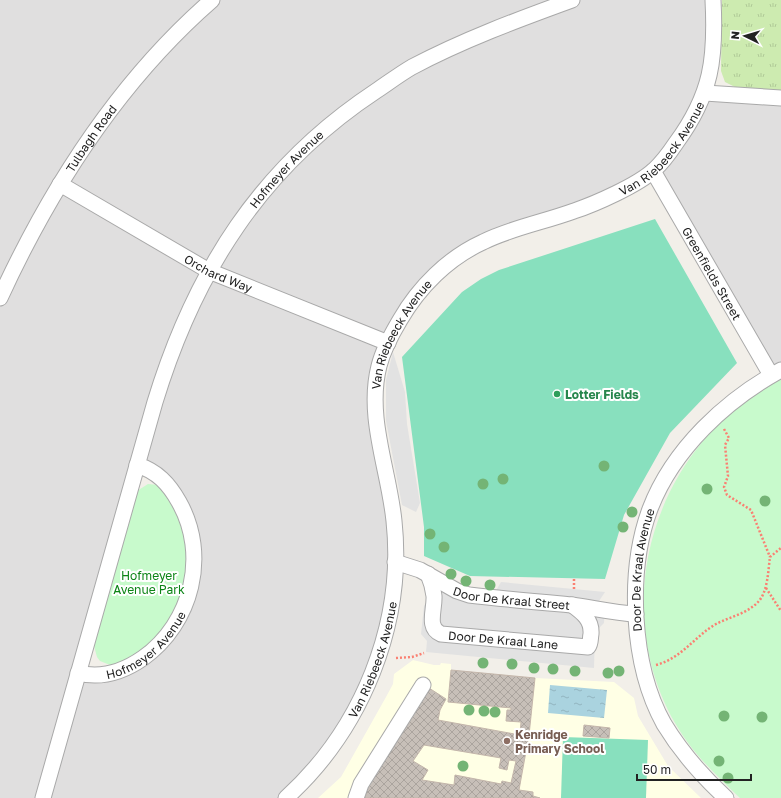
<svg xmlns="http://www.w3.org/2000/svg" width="781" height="798" font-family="'Golos Text',sans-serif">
  <defs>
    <pattern id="grass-tufts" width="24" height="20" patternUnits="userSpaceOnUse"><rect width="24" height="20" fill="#cdebb0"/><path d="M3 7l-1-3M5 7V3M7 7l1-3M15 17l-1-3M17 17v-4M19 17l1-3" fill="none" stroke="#b0c997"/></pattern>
    <pattern id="water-ripples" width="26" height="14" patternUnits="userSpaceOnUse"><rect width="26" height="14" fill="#aad3df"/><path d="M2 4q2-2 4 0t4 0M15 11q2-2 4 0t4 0" fill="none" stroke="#92b5bf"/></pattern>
    <pattern id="building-cross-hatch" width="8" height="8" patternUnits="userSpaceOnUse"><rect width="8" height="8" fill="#c7bfb8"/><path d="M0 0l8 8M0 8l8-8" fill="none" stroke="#aba49e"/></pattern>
  </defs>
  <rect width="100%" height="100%" fill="#f2efe9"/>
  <path fill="#e0dfdf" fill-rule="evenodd" d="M0,0H714L705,94L781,99V368L770,375L653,173L487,241L413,301L378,381L396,548L365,692L287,798H0ZM138,465L183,507L109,676L79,674Z"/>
  <path fill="#ffffe5" d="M413,660L434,665H440L441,663L451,664V670L535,678L614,682L634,698L638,716L668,766L701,798H318L341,777L386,697L393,684L394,674Z"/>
  <path fill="url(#grass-tufts)" d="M722,0H781V91L735,87L725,82L721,71Z"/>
  <g fill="#c8facc">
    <path d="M781,379V798H740C715,774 693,754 675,723C605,600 657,442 781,379Z"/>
    <path d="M148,484L158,485L162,488L178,512L189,554L182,597L167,626L140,655L115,665H110L100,661L97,657L94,646L137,491Z"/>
  </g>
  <g fill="#88e0be">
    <path d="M655,219L737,363L670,433L624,515L605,579L470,576L424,556V527L402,357L462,292L481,279L499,270Z"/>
    <path d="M563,737L648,740L646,798H561Z"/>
  </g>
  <g fill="#e2e2e2">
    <path d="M393,352L405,392L407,424L420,503L416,512L402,505L386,421V380Z"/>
    <path d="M438,573L464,590L494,594L501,582L605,592L599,601V605H605L604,623L595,632L594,668L426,652L427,641L421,634L424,606L430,597Z"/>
  </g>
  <path fill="url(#water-ripples)" d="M550,685L607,690L604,718L548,713Z"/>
  <g fill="url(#building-cross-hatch)" stroke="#c4b6ab" fill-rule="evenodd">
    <path d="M451,670L535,678L529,735L519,790L533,792V796L540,798H365L367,792L364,790L429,688L446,699L440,710L438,720L520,735L521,722L506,721L507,710H511V708L448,702ZM424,745L501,758L499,768L507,770L509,760L516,761L511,783L502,781L501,784L455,775L454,785L422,780L428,770L413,761Z"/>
    <path d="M584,725L610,728L609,738L583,736Z"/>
  </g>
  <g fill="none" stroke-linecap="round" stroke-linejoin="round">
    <g stroke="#a9a9a9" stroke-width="17">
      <g id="minor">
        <path d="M705,93L781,98"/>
        <path id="s1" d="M653,171L771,375"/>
        <path id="s2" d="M60,184L209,271L388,343"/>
        <path id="s3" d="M0,298C51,187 119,81 212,0"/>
        <path id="s4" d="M395,562L420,570L457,591L469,595C503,599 538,602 572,605C594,608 614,613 636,614"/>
        <path id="s5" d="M428,574C431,581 433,588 434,596C435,609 426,628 441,634L588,647C591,643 590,639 591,634C592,620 583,613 572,605"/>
        <path id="s6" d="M78,673C102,679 123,672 143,658C192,623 209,555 179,502C169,484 157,471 137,465"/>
        <path id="s7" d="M43,798L155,402C195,271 261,167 376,91C388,83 400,74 412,67C463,40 517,20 572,0"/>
        <path id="s8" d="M286,798C362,729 405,624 394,521C389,470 366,417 379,366C383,350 391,335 400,320C419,287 448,258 483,242C511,228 544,222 574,211C595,204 638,185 654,170C663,162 670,152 676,143C712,94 716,58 713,0"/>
        <path d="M356,798L361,784L423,685"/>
        <path id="s9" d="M726,798C702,776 681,752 664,724C631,665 627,571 650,509C673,449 726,400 781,370"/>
      </g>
    </g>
    <g stroke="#fa8072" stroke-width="2.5" stroke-dasharray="2 2" stroke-linecap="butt">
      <path d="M724,429L729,438L725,445L728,476L724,487L727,495L751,510L770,557"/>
      <path d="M766,588L781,611"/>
      <path d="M574,589V578"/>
      <path d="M396,658L412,657L424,653"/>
      <path d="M656,665C682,658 694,637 716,624C729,617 746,614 757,603C768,593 768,571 770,557L781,548"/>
    </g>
    <use href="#minor" stroke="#fff" stroke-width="15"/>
  </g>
  <g fill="#74b475">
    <circle cx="604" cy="466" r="5.5"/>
    <circle cx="503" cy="479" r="5.5"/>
    <circle cx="483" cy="484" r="5.5"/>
    <circle cx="707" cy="489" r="5.5"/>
    <circle cx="765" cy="501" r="5.5"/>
    <circle cx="632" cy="512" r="5.5"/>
    <circle cx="623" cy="527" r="5.5"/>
    <circle cx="430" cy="534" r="5.5"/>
    <circle cx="444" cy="547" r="5.5"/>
    <circle cx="451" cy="574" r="5.5"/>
    <circle cx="466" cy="581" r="5.5"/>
    <circle cx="490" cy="585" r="5.5"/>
    <circle cx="483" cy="663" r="5.5"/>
    <circle cx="512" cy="664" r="5.5"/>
    <circle cx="534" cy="668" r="5.5"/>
    <circle cx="553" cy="669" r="5.5"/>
    <circle cx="575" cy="671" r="5.5"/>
    <circle cx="619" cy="671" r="5.5"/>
    <circle cx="608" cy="673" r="5.5"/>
    <circle cx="469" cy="710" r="5.5"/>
    <circle cx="484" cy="711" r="5.5"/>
    <circle cx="495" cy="712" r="5.5"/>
    <circle cx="724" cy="716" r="5.5"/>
    <circle cx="762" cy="717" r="5.5"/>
    <circle cx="719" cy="761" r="5.5"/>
    <circle cx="463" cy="766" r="5.5"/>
    <circle cx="728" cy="778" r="5.5"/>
  </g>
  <circle fill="#2e9e5b" stroke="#fff" stroke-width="1.5" cx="557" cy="394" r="4"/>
  <circle fill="#8d6e63" stroke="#fff" stroke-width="1.5" cx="507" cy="741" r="4"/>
  <g text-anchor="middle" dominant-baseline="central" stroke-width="4" stroke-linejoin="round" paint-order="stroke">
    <g font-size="12" fill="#222" stroke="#fff">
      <text stroke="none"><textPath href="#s3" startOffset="184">Tulbagh Road</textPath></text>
      <text stroke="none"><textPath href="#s8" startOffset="839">Van Riebeeck Avenue</textPath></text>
      <text stroke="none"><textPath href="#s7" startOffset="682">Hofmeyer Avenue</textPath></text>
      <text stroke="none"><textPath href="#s2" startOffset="182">Orchard Way</textPath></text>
      <text stroke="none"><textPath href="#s1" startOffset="118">Greenfields Street</textPath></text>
      <text stroke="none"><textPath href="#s8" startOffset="503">Van Riebeeck Avenue</textPath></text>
      <text stroke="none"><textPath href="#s9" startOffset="256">Door De Kraal Avenue</textPath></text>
      <text stroke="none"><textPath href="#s4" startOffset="124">Door De Kraal Street</textPath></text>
      <text stroke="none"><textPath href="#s5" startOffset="127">Door De Kraal Lane</textPath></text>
      <text stroke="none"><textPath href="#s6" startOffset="79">Hofmeyer Avenue</textPath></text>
      <text stroke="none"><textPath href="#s8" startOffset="166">Van Riebeeck Avenue</textPath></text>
    </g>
    <g font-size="12" font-weight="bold" fill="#27864d" stroke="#fff" text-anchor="start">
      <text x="565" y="394">Lotter Fields</text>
    </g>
    <g font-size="12" fill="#0c8416" stroke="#fff">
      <text x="149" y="575">Hofmeyer<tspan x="149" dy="14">Avenue Park</tspan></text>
    </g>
    <g font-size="12" font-weight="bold" fill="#785e54" stroke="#fff" text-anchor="start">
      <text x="515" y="734">Kenridge<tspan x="515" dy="14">Primary School</tspan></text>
    </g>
  </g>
  <g transform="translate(745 36) rotate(275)" stroke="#ffffff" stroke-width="3" paint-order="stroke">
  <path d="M0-3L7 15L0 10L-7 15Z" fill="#222222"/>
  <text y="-6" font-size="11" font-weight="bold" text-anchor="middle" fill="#222222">N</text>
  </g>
  <path d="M637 774v6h114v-6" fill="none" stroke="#222222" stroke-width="2"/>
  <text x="643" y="774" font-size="12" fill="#222222" stroke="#ffffff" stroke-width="3" paint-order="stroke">50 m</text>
</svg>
